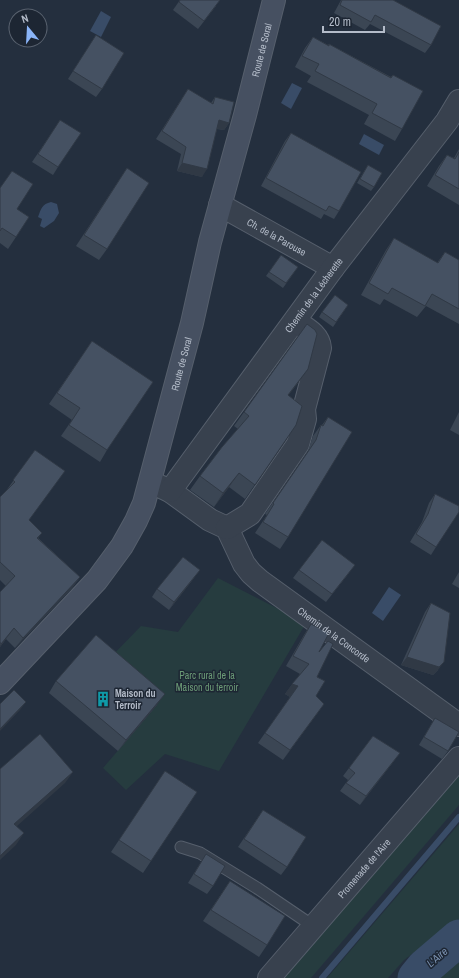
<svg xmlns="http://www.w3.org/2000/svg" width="459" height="978" font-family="'Archivo Narrow',sans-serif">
  <rect width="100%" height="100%" fill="#242f3e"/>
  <g fill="#263c3f">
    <path d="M218,578L306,623L219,771L165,754L126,790L103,768L157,705L106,662L141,626L178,632Z"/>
    <path d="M459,764V805L311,978H276Z"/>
    <path d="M459,824V919L404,960L388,978H327Z"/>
    <path d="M459,954V978H436L453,959Z"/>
  </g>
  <g fill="#394c67">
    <path d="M101,11L111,17L101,37L90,31Z"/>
    <path d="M292,83L302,88L291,109L281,103Z"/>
    <path d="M364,134L384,145L379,155L359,144Z"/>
    <path d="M51,202L57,204L59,213L54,221L44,228L40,226L42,219L38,217C41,209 42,204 51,202Z"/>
    <path d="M389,587L401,595L383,621L372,613Z"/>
  </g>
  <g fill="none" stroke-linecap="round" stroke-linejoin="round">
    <path stroke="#394c67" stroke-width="6" d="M322,978L459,817"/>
    <path stroke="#394c67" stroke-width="37" d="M416,978L425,967L459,938"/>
    <g stroke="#565f6c" stroke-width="13">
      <path id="lane" d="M181,847L200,853L257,888L313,926"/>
    </g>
    <g stroke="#565f6c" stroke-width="24">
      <g id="street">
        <path id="s1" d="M220,205L333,268"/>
        <path id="s2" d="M157,485L170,491L210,520L227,528L244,564L251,573L260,581L459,725"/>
        <path id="s3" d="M170,491L333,268L447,121L459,101"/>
        <path d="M227,528L250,514L298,444L305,419L304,409L320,348C319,334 305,328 295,321"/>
        <path id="s4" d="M269,978L459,758"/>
      </g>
    </g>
    <g stroke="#565f6c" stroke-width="24">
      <g id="secondary">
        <path id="s5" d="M0,683L97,580L122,546L136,521L144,503L192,323L210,242L245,115L274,0"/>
      </g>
    </g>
    <use href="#lane" stroke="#38414e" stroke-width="11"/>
    <use href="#street" stroke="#38414e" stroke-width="22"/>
    <use href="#secondary" stroke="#465061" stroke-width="22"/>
  </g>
  <g fill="#3b4654">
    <path d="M180,0L216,6L198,29L173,10Z"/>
    <path d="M341,0H393L431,45L425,53L370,24L365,30L334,13Z"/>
    <path d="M96,35L102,89L96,97L68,79Z"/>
    <path d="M313,37L328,45L329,44L391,77L393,75L402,129L395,141L364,124L369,115L307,82L311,76L295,67L305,48Z"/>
    <path d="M188,89L211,103L215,97L229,123L224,130L217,129L202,177L177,171L181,154L156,139Z"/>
    <path d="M55,128L58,167L53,175L32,162Z"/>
    <path d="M291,133L339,211L334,219L324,214L321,219L261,186L285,141Z"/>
    <path d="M459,149V205L427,186L439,166L447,155L454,158Z"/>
    <path d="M368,165L374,187L371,191L357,183Z"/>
    <path d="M127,168L107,249L99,260L76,246Z"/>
    <path d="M0,188L17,209L16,237L8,249L0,243Z"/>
    <path d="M394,238L437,263L445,252L459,260V324L426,306L417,317L384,299L380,305L361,295L386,250Z"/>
    <path d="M281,255L298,267L283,288L266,276Z"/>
    <path d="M348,305L333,327L319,317L322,312Z"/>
    <path d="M307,324L298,383L288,395L296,425L245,499L229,487L214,507L190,490L200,476L238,429L234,426Z"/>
    <path d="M92,341L107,450L100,462L61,436L72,420L49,404Z"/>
    <path d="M459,412V435L450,430Z"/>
    <path d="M328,417L288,537L280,549L255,533L267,515L265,514L308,451L313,436L321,425H322Z"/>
    <path d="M35,450L29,520L42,533L38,538L80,577L72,588L15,648L6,639L0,647V592L6,586L0,580V497L6,491Z"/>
    <path d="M435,494L436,547L431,555L410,542L422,522L429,503Z"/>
    <path d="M299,570L349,573L326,602L293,578Z"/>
    <path d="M459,572V588L452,584Z"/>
    <path d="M194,578L169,610L152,597L157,589Z"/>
    <path d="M431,603L438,670L433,675L401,665L425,612Z"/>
    <path d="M311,624L319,652L316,696L324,704L283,760L258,743L290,697L285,694L300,674L286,666L304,635Z"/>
    <path d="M56,681L157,705L118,751L49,693Z"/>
    <path d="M435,718L448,751L442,759L419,745Z"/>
    <path d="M373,736L394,761L360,805L340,791L348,780L343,776Z"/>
    <path d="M165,771L151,861L143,873L111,852Z"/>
    <path d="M263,810L287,867L281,875L238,847Z"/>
    <path d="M206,854L213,886L207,894L188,883Z"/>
    <path d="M230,881L267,945L259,957L203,921Z"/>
  </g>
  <g fill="#303945">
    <path d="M219,120L229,123L224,130L214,128Z"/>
    <path d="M182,163L207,169L202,177L177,171Z"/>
    <path d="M308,369L298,383L278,409L288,395Z"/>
    <path d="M239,473L229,487L214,507L223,493Z"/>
    <path d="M200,570L194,578L169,610L174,602Z"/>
    <path d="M80,577L72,588L15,648L23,638Z"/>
    <path d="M14,628L6,639L0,647V645Z"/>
    <path d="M407,657L444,662L438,670L433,675L401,665Z"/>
    <path d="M292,684L298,686L290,697L285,694Z"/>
    <path d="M165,694L157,705L118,751L126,740Z"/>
    <path d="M26,702L20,710L0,731V729Z"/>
    <path d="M324,704L317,714L283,760L290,750Z"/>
    <path d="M400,753L394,761L360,805L366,796Z"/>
    <path d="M73,772L65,783L7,835L14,824Z"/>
    <path d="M24,833L16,845L0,860V856Z"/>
  </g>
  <g fill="#455162" stroke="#303945">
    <path d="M180,0H220L204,21L179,2Z"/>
    <path d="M342,0H393L441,26L431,45L375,15L371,22L340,5Z"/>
    <path d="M96,35L124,53L102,89L73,71Z"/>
    <path d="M313,37L329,46V44L391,78L393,75L423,91L402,129L372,113L377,104L315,71L319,64L302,56Z"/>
    <path d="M188,89L213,104L215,97L234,102L229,123L219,120L207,169L182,163L186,147L162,131Z"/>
    <path d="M60,120L81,133L58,167L38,154Z"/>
    <path d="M291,133L361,172L339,211L329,206L326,211L266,178Z"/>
    <path d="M459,152V189L435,175L447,155L455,159Z"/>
    <path d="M368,165L382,173L374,187L360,179Z"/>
    <path d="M127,168L149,183L107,249L84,235Z"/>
    <path d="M12,171L33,184L17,209L29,217L16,237L2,228L0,231V188Z"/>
    <path d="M394,238L438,263L445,252L459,260V309L432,294L425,306L392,288L388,294L369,283Z"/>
    <path d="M281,255L298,267L286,283L269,272Z"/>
    <path d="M335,295L348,305L336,322L322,312Z"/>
    <path d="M307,324L315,330L317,334L308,369L288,395L302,406L296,425L255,485L239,473L223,493L200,476L222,447L249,416L244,412Z"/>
    <path d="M92,341L153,382L107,450L69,425L80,408L57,393Z"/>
    <path d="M328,417L352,432L288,537L263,522L274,504L273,503L316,440L321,425L323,426Z"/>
    <path d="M35,450L65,471L29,520L42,533L37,538L80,577L23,638L14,628L1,644L0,642V592L15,576L0,562V497L15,482L13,480Z"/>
    <path d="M435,494L459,506V512L436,547L416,534L428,514Z"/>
    <path d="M322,540L355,565L332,594L299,570Z"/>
    <path d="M183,557L200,570L174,602L157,589Z"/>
    <path d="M431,603L450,613L444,662L439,667L407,657Z"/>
    <path d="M311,624L329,633L319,652L328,641L333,644L317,677L325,681L316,696L324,704L290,750L265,733L298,686L292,684L309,664L293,656Z"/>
    <path d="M96,635L165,694L126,740L56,681Z"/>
    <path d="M14,690L26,702L0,729V704Z"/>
    <path d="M435,718L459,732L448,751L424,737Z"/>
    <path d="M40,734L73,772L14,824L24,833L0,856V769Z"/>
    <path d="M373,736L400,753L366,796L346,783L355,773L349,768Z"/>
    <path d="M165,771L197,792L151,861L119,840Z"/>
    <path d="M263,810L306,837L287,867L244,839Z"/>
    <path d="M206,854L225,866L213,886L194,874Z"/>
    <path d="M230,881L285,916L267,945L211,910Z"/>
  </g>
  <defs>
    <g id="building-bare" transform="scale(1.2)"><path d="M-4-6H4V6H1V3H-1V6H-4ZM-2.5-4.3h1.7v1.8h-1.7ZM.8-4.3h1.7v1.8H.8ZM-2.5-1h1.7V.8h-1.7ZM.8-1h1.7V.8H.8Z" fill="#0f9aa8" stroke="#1d2633" stroke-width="2.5" paint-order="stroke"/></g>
  </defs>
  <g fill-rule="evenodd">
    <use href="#building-bare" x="103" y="699"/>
  </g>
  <g text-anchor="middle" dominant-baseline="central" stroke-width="3" stroke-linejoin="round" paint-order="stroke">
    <g font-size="10" fill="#b4bcc9" stroke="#1d2633">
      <text stroke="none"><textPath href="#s5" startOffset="700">Route de Soral</textPath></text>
      <text stroke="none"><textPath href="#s1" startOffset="65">Ch. de la Parouse</textPath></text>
      <text stroke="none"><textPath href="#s3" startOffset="243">Chemin de la Lécherette</textPath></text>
      <text stroke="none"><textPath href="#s5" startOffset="376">Route de Soral</textPath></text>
      <text stroke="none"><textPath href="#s2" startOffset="237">Chemin de la Concorde</textPath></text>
      <text stroke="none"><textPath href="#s4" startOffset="145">Promenade de l'Aire</textPath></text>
    </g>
    <g font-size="10" fill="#6b9a76" stroke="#1d2633">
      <text x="207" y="675">Parc rural de la<tspan x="207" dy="12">Maison du terroir</tspan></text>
    </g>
    <g font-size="10" font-weight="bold" fill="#b4bcc9" stroke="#1d2633" text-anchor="start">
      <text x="115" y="693">Maison du<tspan x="115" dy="12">Terroir</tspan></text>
    </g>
    <g font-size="11" font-style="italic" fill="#7c92b1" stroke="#1d2633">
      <text transform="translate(437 957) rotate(-41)">L'Aire</text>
    </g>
  </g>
  <g transform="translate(28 28) rotate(342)"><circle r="19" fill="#1d2633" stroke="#59626f"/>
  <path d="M0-3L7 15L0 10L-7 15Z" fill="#8ab4f8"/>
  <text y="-6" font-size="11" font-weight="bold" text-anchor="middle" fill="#b4bcc9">N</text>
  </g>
  <path d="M323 26v6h61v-6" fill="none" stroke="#b4bcc9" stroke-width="2"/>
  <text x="329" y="26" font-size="12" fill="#b4bcc9" stroke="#1d2633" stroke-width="3" paint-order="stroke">20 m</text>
</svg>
